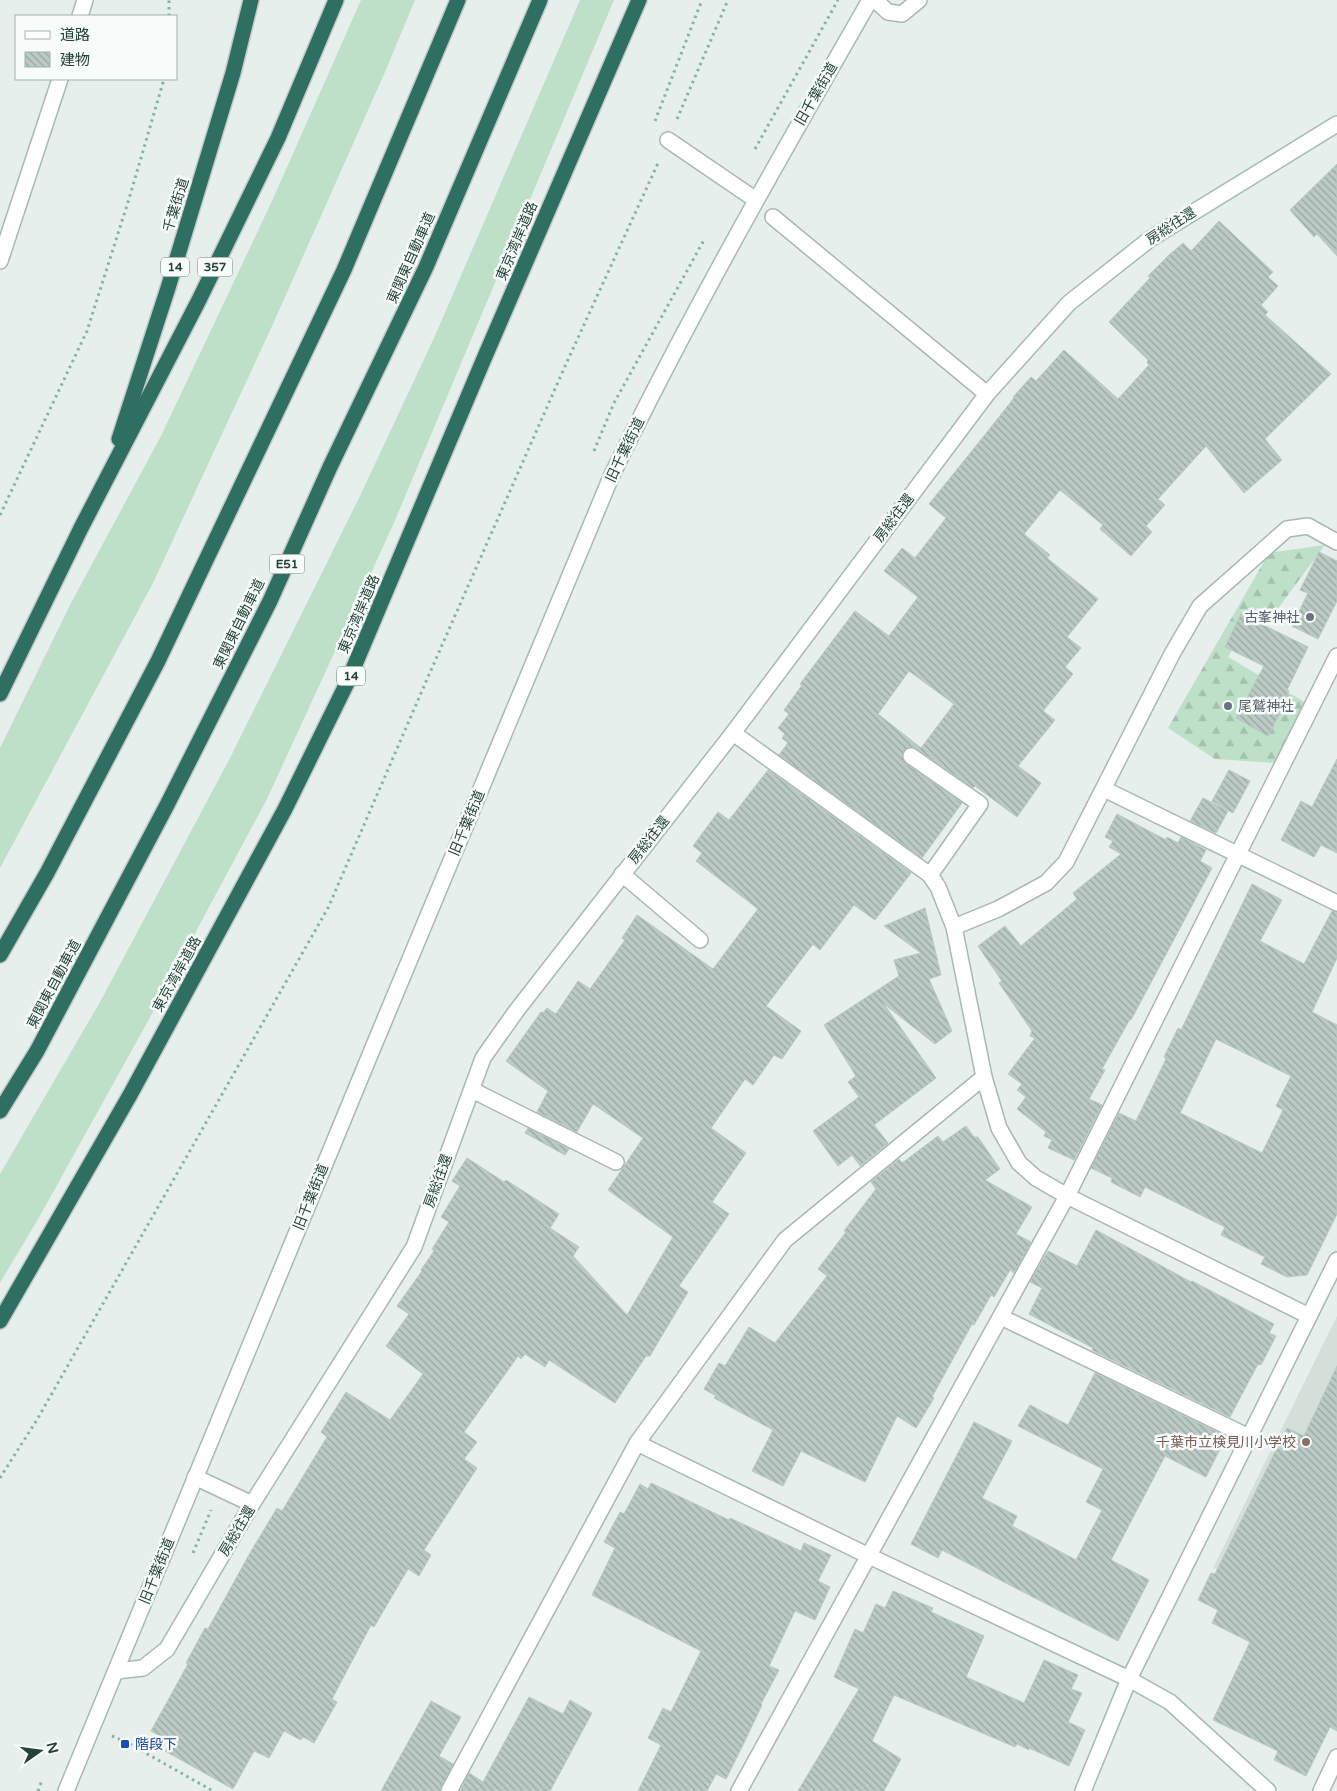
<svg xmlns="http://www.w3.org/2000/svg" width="1337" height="1791" font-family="'Varela Round','Noto Sans JP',sans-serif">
  <defs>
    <pattern id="forest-firs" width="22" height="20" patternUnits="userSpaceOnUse" patternTransform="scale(1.25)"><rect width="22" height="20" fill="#bfe0c8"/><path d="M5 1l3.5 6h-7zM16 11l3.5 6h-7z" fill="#a4c1ad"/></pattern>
    <pattern id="building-back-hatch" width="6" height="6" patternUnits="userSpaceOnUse" patternTransform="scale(1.25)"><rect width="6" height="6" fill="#bbcac4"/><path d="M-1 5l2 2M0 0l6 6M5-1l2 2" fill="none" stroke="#98a6a0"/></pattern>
  </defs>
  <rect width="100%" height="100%" fill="#e6efeb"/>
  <path fill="#d4dfda" d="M1337,1316V1626L1213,1568Z"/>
  <g fill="#bfe0c8">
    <path d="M361,0H415L385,72L273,324L153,583L0,868V748L71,603L161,436L272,201Z"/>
    <path d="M580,0H614L393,525L267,799L148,1021L41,1214L0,1283V1174L100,1002L230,758L359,498L434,338Z"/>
  </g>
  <path fill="url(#forest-firs)" d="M1325,545L1276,611L1257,608L1228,657L1308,704L1277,763L1215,759L1168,728L1269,553Z"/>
  <g fill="url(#building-back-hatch)" stroke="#b8c9c2" fill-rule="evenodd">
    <path d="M1337,164V256L1317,234L1314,237L1290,210Z"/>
    <path d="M1219,221L1273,272L1268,277L1278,286L1261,305L1268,312L1265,315L1331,374L1265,439L1282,460L1244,493L1206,446L1158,499L1165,505L1146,526L1152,532L1131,556L1100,529L1103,525L1060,490L1024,534L1050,555L1047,558L1098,599L1067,637L1081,648L1065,667L1073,674L1043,711L1055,720L1018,766L1041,783L1017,817L975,786L973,788L916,748L911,747L907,748L902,756L905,763L962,803L922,858L779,755L788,743L782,738L785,734L778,728L789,714L784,710L802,685L800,684L855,611L889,636L918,597L884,571L902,548L915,558L946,518L929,504L984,436L1014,398L1013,397L1031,377L1036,381L1064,350L1118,399L1149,365L1147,363L1148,360L1109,322L1150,278L1148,276L1168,256L1183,243L1191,251ZM909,671L954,704L921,748L878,714Z"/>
    <path d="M1319,552L1337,561V601L1318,639L1292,626L1308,593L1300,590Z"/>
    <path d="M1241,614L1308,647L1287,690L1289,691L1278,712L1280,713L1268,736L1236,718L1264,666L1225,647Z"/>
    <path d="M1337,759V853L1321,845L1314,857L1281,840L1301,801L1312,807Z"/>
    <path d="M768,770L911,873L875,920L854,905L820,950L813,944L766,1006L801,1031L782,1059L774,1055L753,1085L745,1079L711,1128L746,1153L712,1202L729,1214L679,1286L688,1292L657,1344L650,1356H646L615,1403L549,1360L545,1367L525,1354L521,1359L518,1356L464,1432L477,1442L464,1459L477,1468L424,1550L431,1555L419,1576L408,1569L374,1627L371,1625L332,1699L337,1702L314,1743L303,1737L301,1740L284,1731L269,1758L254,1751L233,1789L165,1751L171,1742L151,1731L188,1664L186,1663L205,1628L208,1629L250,1553L277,1508L282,1511L327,1437L321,1432L346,1392L390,1420L423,1374L386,1346L409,1314L397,1306L422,1271L421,1270L434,1251L432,1249L449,1222L441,1217L460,1186L452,1181L467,1158L504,1182L506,1180L559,1214L550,1228L579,1247L573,1256L627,1315L673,1237L608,1190L643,1138L593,1104L577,1132L537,1112L548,1091L506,1061L541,1012L543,1013L547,1008L556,1014L578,981L590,989L625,940L622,938L637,915L713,969L758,909L696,861L702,853L693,846L718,812L729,820Z"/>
    <path d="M1229,770L1250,781L1233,813L1212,801Z"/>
    <path d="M1203,798L1228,811L1216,833L1190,821Z"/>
    <path d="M1117,814L1166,840L1167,837L1178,843L1181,837L1206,850L1200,861L1212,868L1131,1020L1130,1019L1102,1069L1105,1070L1089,1099L1102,1105L1074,1160L1048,1148L1052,1140L1044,1136L1046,1132L1017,1109L1026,1097L1017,1090L1022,1084L1008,1074L1035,1038L1030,1036L1032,1031L999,983L1002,981L978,946L1005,926L1021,946L1077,899L1073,893L1121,854L1109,847L1113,841L1105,837Z"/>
    <path d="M1252,884L1282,900L1260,941L1304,964L1332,911L1337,912V958L1312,1012L1337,1025V1214L1307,1275L1287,1277L1261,1264L1265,1257L1221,1235L1225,1227L1145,1187L1140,1197L1111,1182L1112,1178L1091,1168L1119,1113L1136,1121L1166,1059L1164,1057L1178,1028L1181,1030ZM1216,1039L1291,1076L1276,1106L1283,1110L1262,1153L1180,1113Z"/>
    <path d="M925,908L941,975L929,979L952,1031L935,1044L884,1004L936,1078L874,1125L888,1143L860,1166L852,1155L838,1166L813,1131L859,1097L848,1082L856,1076L824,1025L899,976L894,960L921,953L884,926Z"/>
    <path d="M966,1126L974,1137H978L1000,1169L985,1180L1032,1207L1016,1234L1031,1242L1014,1273L1010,1270L994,1297L991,1295L974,1325L972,1324L932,1397L934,1398L916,1428L897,1416L865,1482L801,1451L783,1486L752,1471L773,1430L714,1398L716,1396L704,1389L719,1363L725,1366L749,1327L775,1343L827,1276L818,1269L846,1232L844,1231L876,1189L871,1182L899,1159L902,1163L938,1136L943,1142Z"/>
    <path d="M528,1128L569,1149L565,1155L525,1133Z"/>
    <path d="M1096,1230L1191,1282L1192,1281L1274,1324L1269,1333L1276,1336L1261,1365L1258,1364L1230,1417L1096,1352L1092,1350L1093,1348L1029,1314L1042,1288L1030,1282L1048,1251L1077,1266Z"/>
    <path d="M1337,1366V1731L1330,1727L1306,1776L1274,1760L1278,1751L1213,1720L1250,1642L1212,1623L1218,1610L1198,1600L1211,1573L1215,1574L1287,1428L1304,1436Z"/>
    <path d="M1095,1373L1221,1434L1216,1443L1222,1445L1206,1477L1165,1456L1111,1560L1149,1580L1118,1641L942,1550L938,1558L911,1544L974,1422L1012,1441L982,1498L1017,1516L1012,1526L1076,1560L1102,1510L1086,1502L1103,1469L1018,1426L1030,1405L1068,1425Z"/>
    <path d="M651,1483L729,1520L730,1518L801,1551L804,1543L831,1555L818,1581L830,1587L815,1620L795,1611L769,1666L779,1670L761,1704L762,1705L742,1747L726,1779L716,1774L707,1791H638L661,1745L648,1738L663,1708L671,1712L701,1651L592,1595L615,1548L604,1542L620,1512L624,1514L640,1484L648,1489Z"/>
    <path d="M893,1591L933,1608L931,1612L984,1636L966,1677L1024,1703L1044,1660L1078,1675L1071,1689L1082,1693L1068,1722L1085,1730L1069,1766L1029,1748V1750L1017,1744L1015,1747L894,1695L872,1741L901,1759L884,1791H798L859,1689L834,1677L855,1629L863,1633L876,1604L885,1608Z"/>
    <path d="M529,1697L563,1714L570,1700L592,1713L550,1791H460L469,1773L483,1782Z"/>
    <path d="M431,1701L461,1717L439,1756L453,1764L440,1791H381Z"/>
  </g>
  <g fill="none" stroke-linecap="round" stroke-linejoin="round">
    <g stroke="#a8b8b2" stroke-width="18">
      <g id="lane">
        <path d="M875,0L888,12L902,14L919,0"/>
        <path d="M668,140L756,200"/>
        <path d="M773,217L987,394"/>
        <path d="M911,756L980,804L930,875"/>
        <path d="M622,874L700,940"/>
        <path d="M472,1090L616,1162"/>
        <path d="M1321,1791L1337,1757"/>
      </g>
    </g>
    <g stroke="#a8b8b2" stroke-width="18">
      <g id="street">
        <path d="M80,16L85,0"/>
        <path d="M0,261L60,79"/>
        <path d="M733,733L930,875L938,887L954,927L984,1077L999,1128L1019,1163L1036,1178L1067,1196L1309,1316"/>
        <path d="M1104,789L1337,903"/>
        <path d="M954,927L998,909L1046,883L1066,862L1172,654L1200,606L1287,529L1308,526L1337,542"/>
        <path d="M1001,1317L1249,1437"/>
        <path d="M637,1443L869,1556L1129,1679"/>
        <path d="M195,1477L252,1504"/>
        <path d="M449,1791L637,1443L785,1240L984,1077"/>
        <path d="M739,1791L1067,1196L1337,656"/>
      </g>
    </g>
    <g stroke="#a4bbb3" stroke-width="18">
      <g id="secondary">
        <path d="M116,1671L143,1668L167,1649L252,1504L414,1247L483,1058L517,1010L733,733L987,394L1069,303L1150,239L1337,124"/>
        <path d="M1129,1679L1170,1702L1268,1791"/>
        <path d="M66,1791L372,1050L611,477C690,314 780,157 870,0"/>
        <path d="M1083,1791L1129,1679L1337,1260"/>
      </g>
    </g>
    <g stroke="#c2cac8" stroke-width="18">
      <g id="highway">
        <path d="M119,439L168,288L233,73L251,0"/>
        <path d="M0,694L81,528L199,300L278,138L336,0"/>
        <path d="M0,955L47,873L158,661L344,270L458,0"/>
        <path d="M0,1111L37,1051L167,805L270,601L330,467L426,267L540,0"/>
        <path d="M0,1321L130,1095L285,809L348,681L483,361L639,0"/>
      </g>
    </g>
    <g stroke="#86b3a5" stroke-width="3" stroke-dasharray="2.5 4" stroke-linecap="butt">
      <path d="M169,16V0"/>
      <path d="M677,119L728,0"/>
      <path d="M655,121L702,0"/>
      <path d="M755,149L838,0"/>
      <path d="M594,451L614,403L704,240"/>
      <path d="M0,515L87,331L129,199L164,79"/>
      <path d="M0,1478L38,1418L328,908L428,677L566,364L659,161"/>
      <path d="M193,1553L211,1510"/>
      <path d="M112,1736L126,1742L213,1791"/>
      <path d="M38,1791L42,1780"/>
    </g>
    <use href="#lane" stroke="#fff" stroke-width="15"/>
    <use href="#street" stroke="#fff" stroke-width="15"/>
    <use href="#secondary" stroke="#fff" stroke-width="15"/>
    <use href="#highway" stroke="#2f6f62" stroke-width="15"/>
  </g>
  <g fill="#6b7280" stroke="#f7fbf9" stroke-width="2">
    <circle cx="1310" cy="617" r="5"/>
    <circle cx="1228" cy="706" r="5"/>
  </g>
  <circle fill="#8d6e63" stroke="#f7fbf9" stroke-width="2" cx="1306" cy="1442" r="5"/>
  <rect fill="#1a4fb4" stroke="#f7fbf9" stroke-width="2" x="120" y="1739" width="10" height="10" rx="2.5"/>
  <g text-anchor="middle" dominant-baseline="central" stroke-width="5" stroke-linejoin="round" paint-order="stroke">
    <g fill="#f7fbf9" stroke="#637a73" stroke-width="1">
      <rect x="161" y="257.5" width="28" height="19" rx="4"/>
      <rect x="197.5" y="257.5" width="35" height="19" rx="4"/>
      <rect x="269.5" y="554.5" width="35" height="19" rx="4"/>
      <rect x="337" y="666.5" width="28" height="19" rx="4"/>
    </g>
    <g font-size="12" font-weight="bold" fill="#24423a">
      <text x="175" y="267">14</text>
      <text x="215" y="267">357</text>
      <text x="287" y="564">E51</text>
      <text x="351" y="676">14</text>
    </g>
    <g font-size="14" fill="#24423a" stroke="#f7fbf9">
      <text transform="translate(816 94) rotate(-60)">旧千葉街道</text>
      <text transform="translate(176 205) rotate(-73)">千葉街道</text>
      <text transform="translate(1171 226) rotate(-33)">房総往還</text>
      <text transform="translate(517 241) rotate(-67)">東京湾岸道路</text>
      <text transform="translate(411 258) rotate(-66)">東関東自動車道</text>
      <text transform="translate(625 450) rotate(-64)">旧千葉街道</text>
      <text transform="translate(894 518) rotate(-53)">房総往還</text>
      <text transform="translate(359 614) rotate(-67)">東京湾岸道路</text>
      <text transform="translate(239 624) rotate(-64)">東関東自動車道</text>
      <text transform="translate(467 823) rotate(-67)">旧千葉街道</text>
      <text transform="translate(649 840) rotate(-52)">房総往還</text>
      <text transform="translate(177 974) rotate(-61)">東京湾岸道路</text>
      <text transform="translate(54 984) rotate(-62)">東関東自動車道</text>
      <text transform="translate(438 1181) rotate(-70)">房総往還</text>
      <text transform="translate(311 1197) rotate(-68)">旧千葉街道</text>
      <text transform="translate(237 1531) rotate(-59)">房総往還</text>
      <text transform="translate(157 1571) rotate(-68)">旧千葉街道</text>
    </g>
    <g font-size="14" fill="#5b616d" stroke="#f7fbf9" text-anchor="end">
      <text x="1300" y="617">古峯神社</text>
      <text x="1238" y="706" text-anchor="start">尾鷲神社</text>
    </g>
    <g font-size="14" fill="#785e54" stroke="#f7fbf9" text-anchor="end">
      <text x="1296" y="1442">千葉市立検見川小学校</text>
    </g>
    <g font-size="14" fill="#164399" stroke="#f7fbf9" text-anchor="start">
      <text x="135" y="1744">階段下</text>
    </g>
  </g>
  <rect x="15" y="15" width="162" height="65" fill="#f7fbf9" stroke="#a3b1ad"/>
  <rect x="25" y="31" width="25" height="8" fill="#ffffff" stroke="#a3b1ad"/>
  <text x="60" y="40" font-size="15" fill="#24423a">道路</text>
  <rect x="25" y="52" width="25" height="15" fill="url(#building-back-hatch)" stroke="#a3b1ad"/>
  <text x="60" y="65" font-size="15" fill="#24423a">建物</text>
  <g transform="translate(40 1751) rotate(76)" stroke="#f7fbf9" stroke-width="4" paint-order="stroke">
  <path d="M0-4L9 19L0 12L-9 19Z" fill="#24423a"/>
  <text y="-8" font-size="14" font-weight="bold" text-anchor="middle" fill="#24423a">N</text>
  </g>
</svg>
